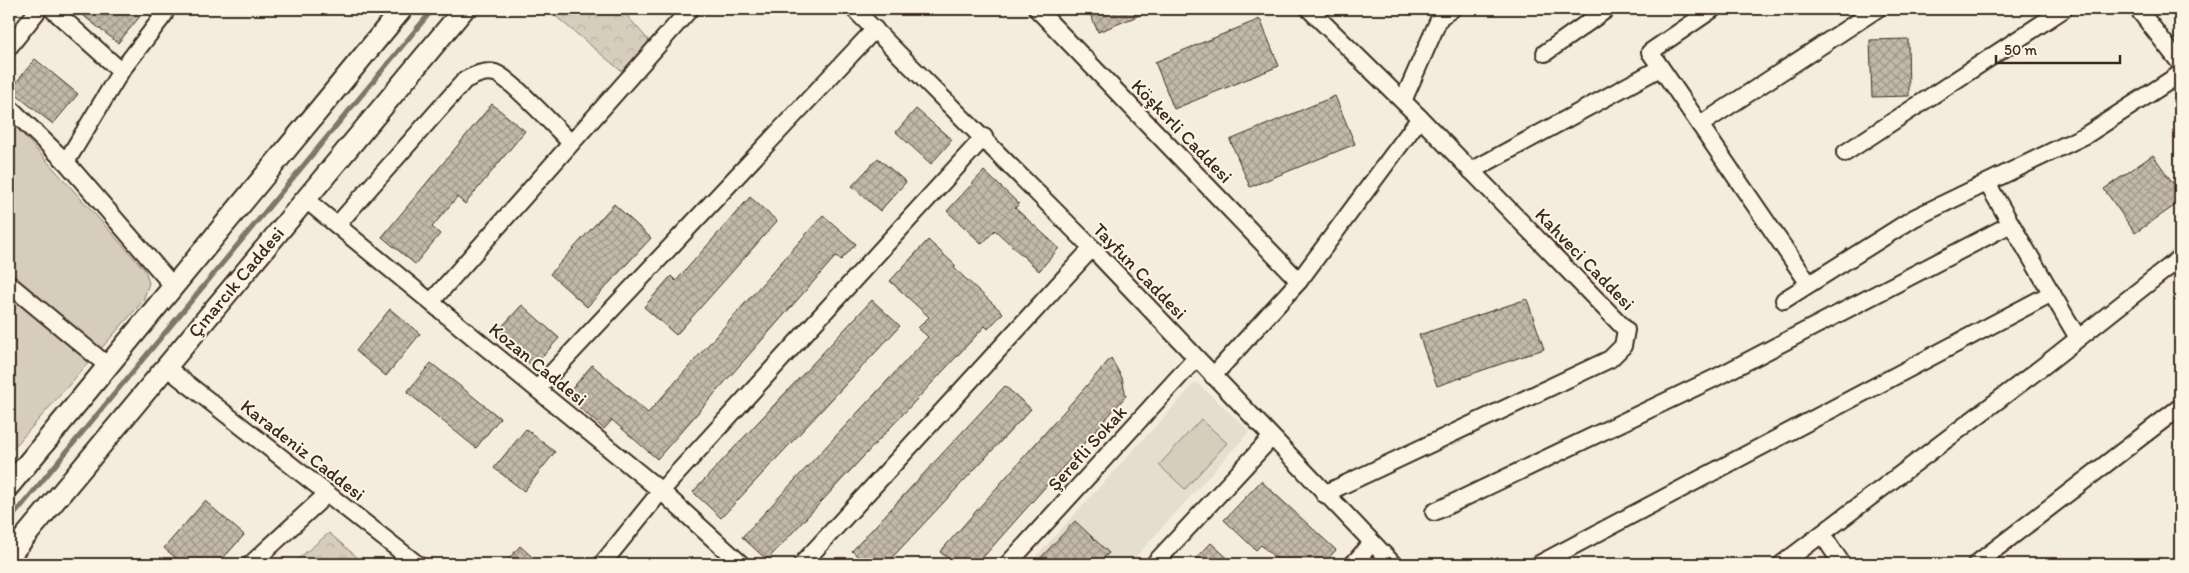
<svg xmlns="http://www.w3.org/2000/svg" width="2189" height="573" font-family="Itim,sans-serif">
  <defs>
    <pattern id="park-crowns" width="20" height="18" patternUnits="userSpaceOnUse" patternTransform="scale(1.25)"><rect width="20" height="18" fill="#d6cdbd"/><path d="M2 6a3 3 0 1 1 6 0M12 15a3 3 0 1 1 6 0" fill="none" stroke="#b9b0a2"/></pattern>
    <pattern id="building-cross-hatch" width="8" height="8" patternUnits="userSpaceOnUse" patternTransform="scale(1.25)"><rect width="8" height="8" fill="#c3b9aa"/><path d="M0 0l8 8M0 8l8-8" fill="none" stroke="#a0978a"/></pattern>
  </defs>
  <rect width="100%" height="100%" fill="#f4eddd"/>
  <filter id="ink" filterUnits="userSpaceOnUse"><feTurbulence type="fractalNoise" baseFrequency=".02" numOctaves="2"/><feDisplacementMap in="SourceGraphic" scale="10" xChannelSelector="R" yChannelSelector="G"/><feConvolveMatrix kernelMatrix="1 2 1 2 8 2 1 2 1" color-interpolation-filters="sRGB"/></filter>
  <g filter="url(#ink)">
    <path fill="#e5ddce" d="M1196,382L1250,431L1129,564H1029Z"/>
    <g fill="#d6cdbd" stroke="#887c6e">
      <path d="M9,119L145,270L149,283L143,301L9,453Z"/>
      <path d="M1201,419L1227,443L1185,489L1159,465Z"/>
    </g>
    <g fill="url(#park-crowns)" stroke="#887c6e">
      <path d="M547,9H621L652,44L626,75Z"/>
      <path d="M329,533L365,564H292Z"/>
    </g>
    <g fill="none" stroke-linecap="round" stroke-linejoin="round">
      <path stroke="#817466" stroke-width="5" d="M9,521L433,9"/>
    </g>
    <g fill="url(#building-cross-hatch)" stroke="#3b2a1e">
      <path d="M75,9H146L118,43Z"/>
      <path d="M1088,9H1155L1098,32Z"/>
      <path d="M1260,19L1279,66L1174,109L1155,62Z"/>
      <path d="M1908,39L1909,96L1872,97L1870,40Z"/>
      <path d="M35,59L78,94L53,124L10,90Z"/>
      <path d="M1335,96L1355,144L1250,187L1230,140Z"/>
      <path d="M492,104L525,131L465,204L457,197L432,227L440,234L415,264L382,237Z"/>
      <path d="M916,109L952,140L931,164L896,132Z"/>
      <path d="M2153,155L2180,193V202L2135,233L2104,189Z"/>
      <path d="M878,158L906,182L880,211L852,186Z"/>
      <path d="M984,171L1019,204L1015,208L1059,248L1039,271L995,230L982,244L947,211Z"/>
      <path d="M750,197L777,221L676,335L644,307L671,276L676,281Z"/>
      <path d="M614,204L651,238L587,307L550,274Z"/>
      <path d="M823,215L856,244L841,260L836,256L657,459L612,420L604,429L566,396L592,365L648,413Z"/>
      <path d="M928,240L956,266L954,268L1003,313L988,329L985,326L767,560L742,537L928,337L918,328L929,317L890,281Z"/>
      <path d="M1527,299L1544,349L1437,386L1419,335Z"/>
      <path d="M872,300L900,326L721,518L693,492Z"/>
      <path d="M522,305L559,338L533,367L496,333Z"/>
      <path d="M390,309L420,334L386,376L356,351Z"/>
      <path d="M1111,358L1122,378L1126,396L977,564H955L940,552Z"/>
      <path d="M431,363L500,418L476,448L407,392Z"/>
      <path d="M1005,386L1031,409L886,564H866L852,551Z"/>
      <path d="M526,429L555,452L524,491L494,468Z"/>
      <path d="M1261,481L1336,550L1323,564H1282L1261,545L1256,550L1224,520Z"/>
      <path d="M205,501L244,535L218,564H183L164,548Z"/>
      <path d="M1075,521L1109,553L1098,564H1035Z"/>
      <path d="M1211,543L1234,564H1191Z"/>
      <path d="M520,546L540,564H504Z"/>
    </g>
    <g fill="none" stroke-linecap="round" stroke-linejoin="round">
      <g stroke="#3b2a1e" stroke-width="20">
        <g id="minor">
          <path d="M52,9L121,71"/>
          <path d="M854,9L1092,248L1393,564"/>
          <path d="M1037,9L1299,281"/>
          <path d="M1309,9L1420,118L1626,330L1623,346L1610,359L1324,494"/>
          <path d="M1713,9L1650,52L1809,284"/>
          <path d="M2138,9L2180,63"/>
          <path d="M9,47L39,9"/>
          <path d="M1545,53L1607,9"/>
          <path d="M1403,101L1440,17L1452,9"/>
          <path d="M9,107L66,162L173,286"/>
          <path d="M1700,125L1877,9"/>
          <path d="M1845,153L2064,9"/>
          <path d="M66,162L121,71L164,15L157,9"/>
          <path d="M1471,171L1660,68"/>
          <path d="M1987,183L2078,338"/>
          <path d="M305,199L661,491L741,564"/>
          <path d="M337,225L465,80C474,76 484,70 495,73C509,77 558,130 571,143"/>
          <path d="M9,284L108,366"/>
          <path d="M1784,300L1914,218L2086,135L2180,74"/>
          <path d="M431,302L690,9"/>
          <path d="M166,367L417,564"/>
          <path d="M1213,376L1299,281L1420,118"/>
          <path d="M537,389L875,29"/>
          <path d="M1434,512L1715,378L2011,224"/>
          <path d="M1822,534L1842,564"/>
          <path d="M251,564L327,494"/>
          <path d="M602,564L661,491L984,137"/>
          <path d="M802,564L1092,248"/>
          <path d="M1008,564L1196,358"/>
          <path d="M1154,564L1271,438"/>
          <path d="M1353,564L1372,543"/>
          <path d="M1539,564L2052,293"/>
          <path d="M1782,564L2046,364L2180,258"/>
          <path d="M1976,564L2180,407"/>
        </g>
      </g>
      <g stroke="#3b2a1e" stroke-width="24">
        <g id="major">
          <path d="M9,486L402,9"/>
          <path d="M9,556L464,9"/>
        </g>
      </g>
      <use href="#minor" stroke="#fcf5e5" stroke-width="16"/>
      <use href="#major" stroke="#fcf5e5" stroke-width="20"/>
    </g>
  </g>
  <g text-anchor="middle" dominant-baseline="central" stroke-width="4" stroke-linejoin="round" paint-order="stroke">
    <g font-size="19" fill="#3b2a1e" stroke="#fcf5e5">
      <text transform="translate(1182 131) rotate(46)">Köşkerli Caddesi</text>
      <text transform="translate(1585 259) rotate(46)">Kahveci Caddesi</text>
      <text transform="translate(1140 271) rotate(46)">Tayfun Caddesi</text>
      <text transform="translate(236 282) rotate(-50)">Çınarcık Caddesi</text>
      <text transform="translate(538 364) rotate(39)">Kozan Caddesi</text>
      <text transform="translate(1087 448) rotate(-48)">Şerefli Sokak</text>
      <text transform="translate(303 450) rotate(38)">Karadeniz Caddesi</text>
    </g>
  </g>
  <rect width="2189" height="573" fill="none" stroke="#fcf5e5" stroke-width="30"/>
  <rect x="15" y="15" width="2159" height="543" fill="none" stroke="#3b2a1e" stroke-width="2" filter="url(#ink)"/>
  <path d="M1996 55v8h124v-8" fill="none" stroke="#3b2a1e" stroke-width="2.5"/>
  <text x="2004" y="55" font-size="15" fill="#3b2a1e" stroke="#fcf5e5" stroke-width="4" paint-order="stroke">50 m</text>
</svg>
